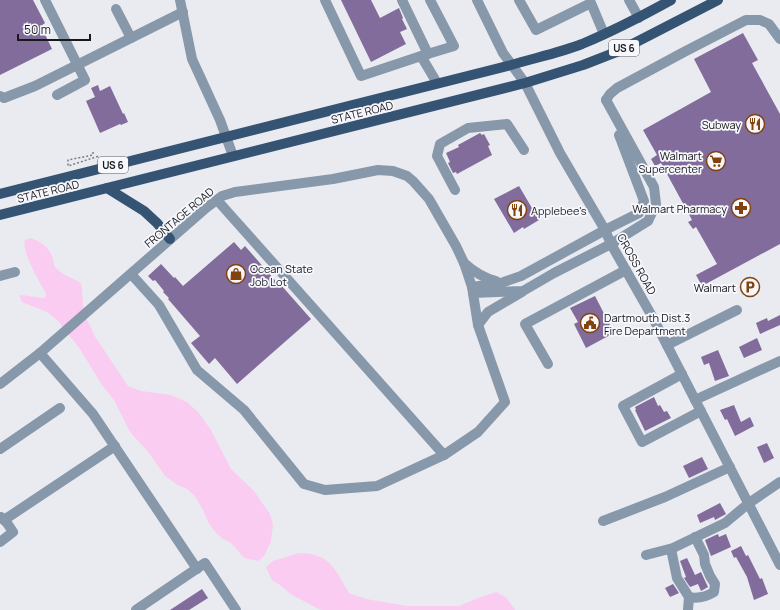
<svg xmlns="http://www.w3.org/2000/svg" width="780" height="610" font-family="Manrope,sans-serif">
  <rect width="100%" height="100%" fill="#eaebf0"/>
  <g fill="#faccf1">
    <path d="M31,238C42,242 49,247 53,259C54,264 54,267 58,270C64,276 74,278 81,283C83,293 82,305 85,315C87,322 92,328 94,335L128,386L141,391L171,395L187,402L199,413L211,430L231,469L254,491L270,514L273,525L271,541L264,556L258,561L244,558L231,543L223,539L216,533L208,522L203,510L194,495L187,489L176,484L165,476L149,453L130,432L114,400L102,385L80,349L58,321L47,312L22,302L19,295C28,295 36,298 45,298L46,294C40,282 21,252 25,240Z"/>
    <path d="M299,553C330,553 335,569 349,593L366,599L407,606H459L478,598L496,592L507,598L515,610H321L292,595L280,585L272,580L266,567L273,561Z"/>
  </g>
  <g fill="#826c9c">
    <path d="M0,0H33L45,23L41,26L52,49L0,75Z"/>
    <path d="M341,0H371L380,18L399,8L403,18L402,19L407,29L400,32L406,44L371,62Z"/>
    <path d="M743,33L758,60L752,63L780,114V244L702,286L696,275L717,264L696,227L693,229L688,222L692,220L661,163L655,166L651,159L657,155L643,130L711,92L694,59Z"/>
    <path d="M98,85L100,91L110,86L123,114L124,113L128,122L121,125L120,124L100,133L86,101L95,97L91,88Z"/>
    <path d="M480,133L482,135L484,134L490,145L488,146L492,155L457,174L456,172L453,173L448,163L450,162L446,153L459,147L458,145Z"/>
    <path d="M519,186L539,220L524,229L523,227L514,233L494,199Z"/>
    <path d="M234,242L241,250L245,246L280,286L281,285L311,319L237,384L215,358L209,364L191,343L200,336L168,299L169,298L163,292L164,291L155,280L153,281L148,276L161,264L174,278L175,277L183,286Z"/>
    <path d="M595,296L614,333L586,348L574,324L578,322L570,308Z"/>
    <path d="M780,315V325L760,334L756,323L767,318L768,321Z"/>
    <path d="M757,338L762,350L744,358L739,347Z"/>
    <path d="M718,350L729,376L715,381L709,363L704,365L701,357Z"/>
    <path d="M654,397L658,406L660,405L664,412L667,411L671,418L645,431L635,410H636L635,407Z"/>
    <path d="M734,405L741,422L750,417L754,426L735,436L727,419L725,420L720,410Z"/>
    <path d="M767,443L774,458L764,463L757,447Z"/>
    <path d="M702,457L708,469L689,478L683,466Z"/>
    <path d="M720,503L726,514L715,520L714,517L700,523L697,515Z"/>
    <path d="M718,534L719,537L726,534L731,547L711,556L705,540Z"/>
    <path d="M741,546L746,556L748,555L760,579L762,578L768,594L754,600L747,577L736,557L734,558L731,551Z"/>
    <path d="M687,558L695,575L701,572L708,587L701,591L698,584L690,587L684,578L686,577L680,561Z"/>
    <path d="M673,584L679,593L670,597L665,588Z"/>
    <path d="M202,589L208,598L189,610H170Z"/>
  </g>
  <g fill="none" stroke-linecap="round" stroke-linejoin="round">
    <path stroke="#7c7c80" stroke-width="1.5" stroke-dasharray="2 2" stroke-linecap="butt" d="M93,152V155L68,160V166L99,156L100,160"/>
    <g stroke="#8798ab" stroke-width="10">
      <path d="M45,0L85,80L57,95"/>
      <path d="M180,0L192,59L220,120L233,156"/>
      <path d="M325,0L361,76L421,56L437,83"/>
      <path d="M402,0L428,54"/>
      <path d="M477,0L503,53L525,83L560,153L605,230L611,244L653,318L780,565"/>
      <path d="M519,0L536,30L591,3L604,34"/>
      <path d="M629,0L639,18"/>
      <path d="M116,9L131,38"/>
      <path d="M421,56L454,46L430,0"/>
      <path d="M0,96L4,98L35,86L183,12"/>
      <path d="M606,100L610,94L617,88L684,52L746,20H760L769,24L780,39"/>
      <path d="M455,190L437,156L440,144L468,128L507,124L524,150"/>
      <path d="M217,200L444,455"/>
      <path d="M464,263C474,272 483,278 496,281"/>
      <path d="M0,276L15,272"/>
      <path d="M472,287L501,283L521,276L605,230L639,213L644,201L619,135"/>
      <path d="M473,293L523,291L554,273L611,244L648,221L656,204L654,187L606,100"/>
      <path d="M478,325L488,312L522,292"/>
      <path d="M667,345L737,310"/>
      <path d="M40,353L93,414L197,569"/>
      <path d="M548,364L525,324L626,270"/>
      <path d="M682,374L623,406L642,442L701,411"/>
      <path d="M0,384L40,353L206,208L222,196L235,192L333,179L378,170L393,171L407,176L413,181L429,199L456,246L464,263L472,287L478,325L505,402L478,432L444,455L377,486L325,490L304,484L244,410L197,370L159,305L131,274"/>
      <path d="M695,400L780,361"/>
      <path d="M0,449L60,408"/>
      <path d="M4,520L115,446"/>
      <path d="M603,521L665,497L730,467"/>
      <path d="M0,542L13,532L7,523L1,517"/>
      <path d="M671,549L677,578L689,597C699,599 706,597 714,592L715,584L710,576L705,564L704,555L695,537"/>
      <path d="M646,555L673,548L725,523L749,503L780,482"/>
      <path d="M136,610L205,563L236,610"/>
      <path d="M688,610L689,597"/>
    </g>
    <g stroke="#355474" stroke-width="10">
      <path d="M107,188L144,211L157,223L170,239"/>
      <path d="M0,194L511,65C534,58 559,53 582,44C613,31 642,16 671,0"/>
      <path d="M0,215L525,83L583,65L619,51L718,0"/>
    </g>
  </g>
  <defs>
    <g id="restaurant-ring" transform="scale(1)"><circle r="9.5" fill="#f7f8fe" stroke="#83420b" stroke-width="1.5"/><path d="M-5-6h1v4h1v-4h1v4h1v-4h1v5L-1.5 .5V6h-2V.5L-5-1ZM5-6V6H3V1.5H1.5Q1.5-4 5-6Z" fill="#83420b"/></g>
    <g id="supermarket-ring" transform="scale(1)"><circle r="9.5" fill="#f7f8fe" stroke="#83420b" stroke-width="1.5"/><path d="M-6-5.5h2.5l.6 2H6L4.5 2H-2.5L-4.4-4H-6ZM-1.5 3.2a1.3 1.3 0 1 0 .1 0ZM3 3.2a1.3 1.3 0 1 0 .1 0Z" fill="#83420b"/></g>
    <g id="pharmacy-ring" transform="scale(1)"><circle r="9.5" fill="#f7f8fe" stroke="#83420b" stroke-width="1.5"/><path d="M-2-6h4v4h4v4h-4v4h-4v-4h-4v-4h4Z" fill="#83420b"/></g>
    <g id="shop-ring" transform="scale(1)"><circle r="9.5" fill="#f7f8fe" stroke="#83420b" stroke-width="1.5"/><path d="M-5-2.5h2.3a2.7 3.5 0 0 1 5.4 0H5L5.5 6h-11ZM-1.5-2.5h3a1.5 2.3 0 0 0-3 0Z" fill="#83420b"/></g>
    <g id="parking-ring" transform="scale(1)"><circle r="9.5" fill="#f7f8fe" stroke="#83420b" stroke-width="1.5"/><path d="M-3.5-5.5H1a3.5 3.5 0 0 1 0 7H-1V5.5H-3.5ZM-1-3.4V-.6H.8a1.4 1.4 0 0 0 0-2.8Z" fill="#83420b"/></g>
    <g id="civic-ring" transform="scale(1)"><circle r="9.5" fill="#f7f8fe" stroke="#83420b" stroke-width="1.5"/><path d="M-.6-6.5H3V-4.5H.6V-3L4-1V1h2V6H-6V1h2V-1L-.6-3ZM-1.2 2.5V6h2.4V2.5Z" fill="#83420b"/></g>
  </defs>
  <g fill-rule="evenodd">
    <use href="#restaurant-ring" x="755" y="124"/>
    <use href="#supermarket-ring" x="716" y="161"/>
    <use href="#pharmacy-ring" x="741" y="208"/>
    <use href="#restaurant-ring" x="517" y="210"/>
    <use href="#shop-ring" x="236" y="274"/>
    <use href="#parking-ring" x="750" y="287"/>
    <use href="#civic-ring" x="590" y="323"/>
  </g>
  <g text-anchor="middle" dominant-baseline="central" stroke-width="3.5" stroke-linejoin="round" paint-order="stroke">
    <g fill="#f7f8fe" stroke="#5c5c5f" stroke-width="1">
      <rect x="609" y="40" width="30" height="16" rx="3"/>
      <rect x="98" y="157" width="30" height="16" rx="3"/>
    </g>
    <g font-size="10" font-weight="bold" fill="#19191b">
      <text x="624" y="48">US 6</text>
      <text x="113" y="165">US 6</text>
    </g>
    <g font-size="11" fill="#19191b" stroke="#f7f8fe">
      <text transform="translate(362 112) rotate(-14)">STATE ROAD</text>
      <text transform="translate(48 191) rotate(-14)">STATE ROAD</text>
      <text transform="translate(179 217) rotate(-40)">FRONTAGE ROAD</text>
      <text transform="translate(637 264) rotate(61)">CROSS ROAD</text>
    </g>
    <g font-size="11" fill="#19191b" stroke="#f7f8fe" text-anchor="end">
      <text x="741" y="124">Subway</text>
      <text x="702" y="155">Walmart<tspan x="702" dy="13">Supercenter</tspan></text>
      <text x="727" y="208">Walmart Pharmacy</text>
      <text x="531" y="210" text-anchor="start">Applebee's</text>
      <text x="250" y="268" text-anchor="start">Ocean State<tspan x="250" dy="13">Job Lot</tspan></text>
      <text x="736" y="287">Walmart</text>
      <text x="604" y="317" text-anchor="start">Dartmouth Dist.3<tspan x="604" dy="13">Fire Department</tspan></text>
    </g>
  </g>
  <path d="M18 34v6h72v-6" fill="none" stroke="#19191b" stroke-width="2"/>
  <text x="24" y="34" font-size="12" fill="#19191b" stroke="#f7f8fe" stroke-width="3" paint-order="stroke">50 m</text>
</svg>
